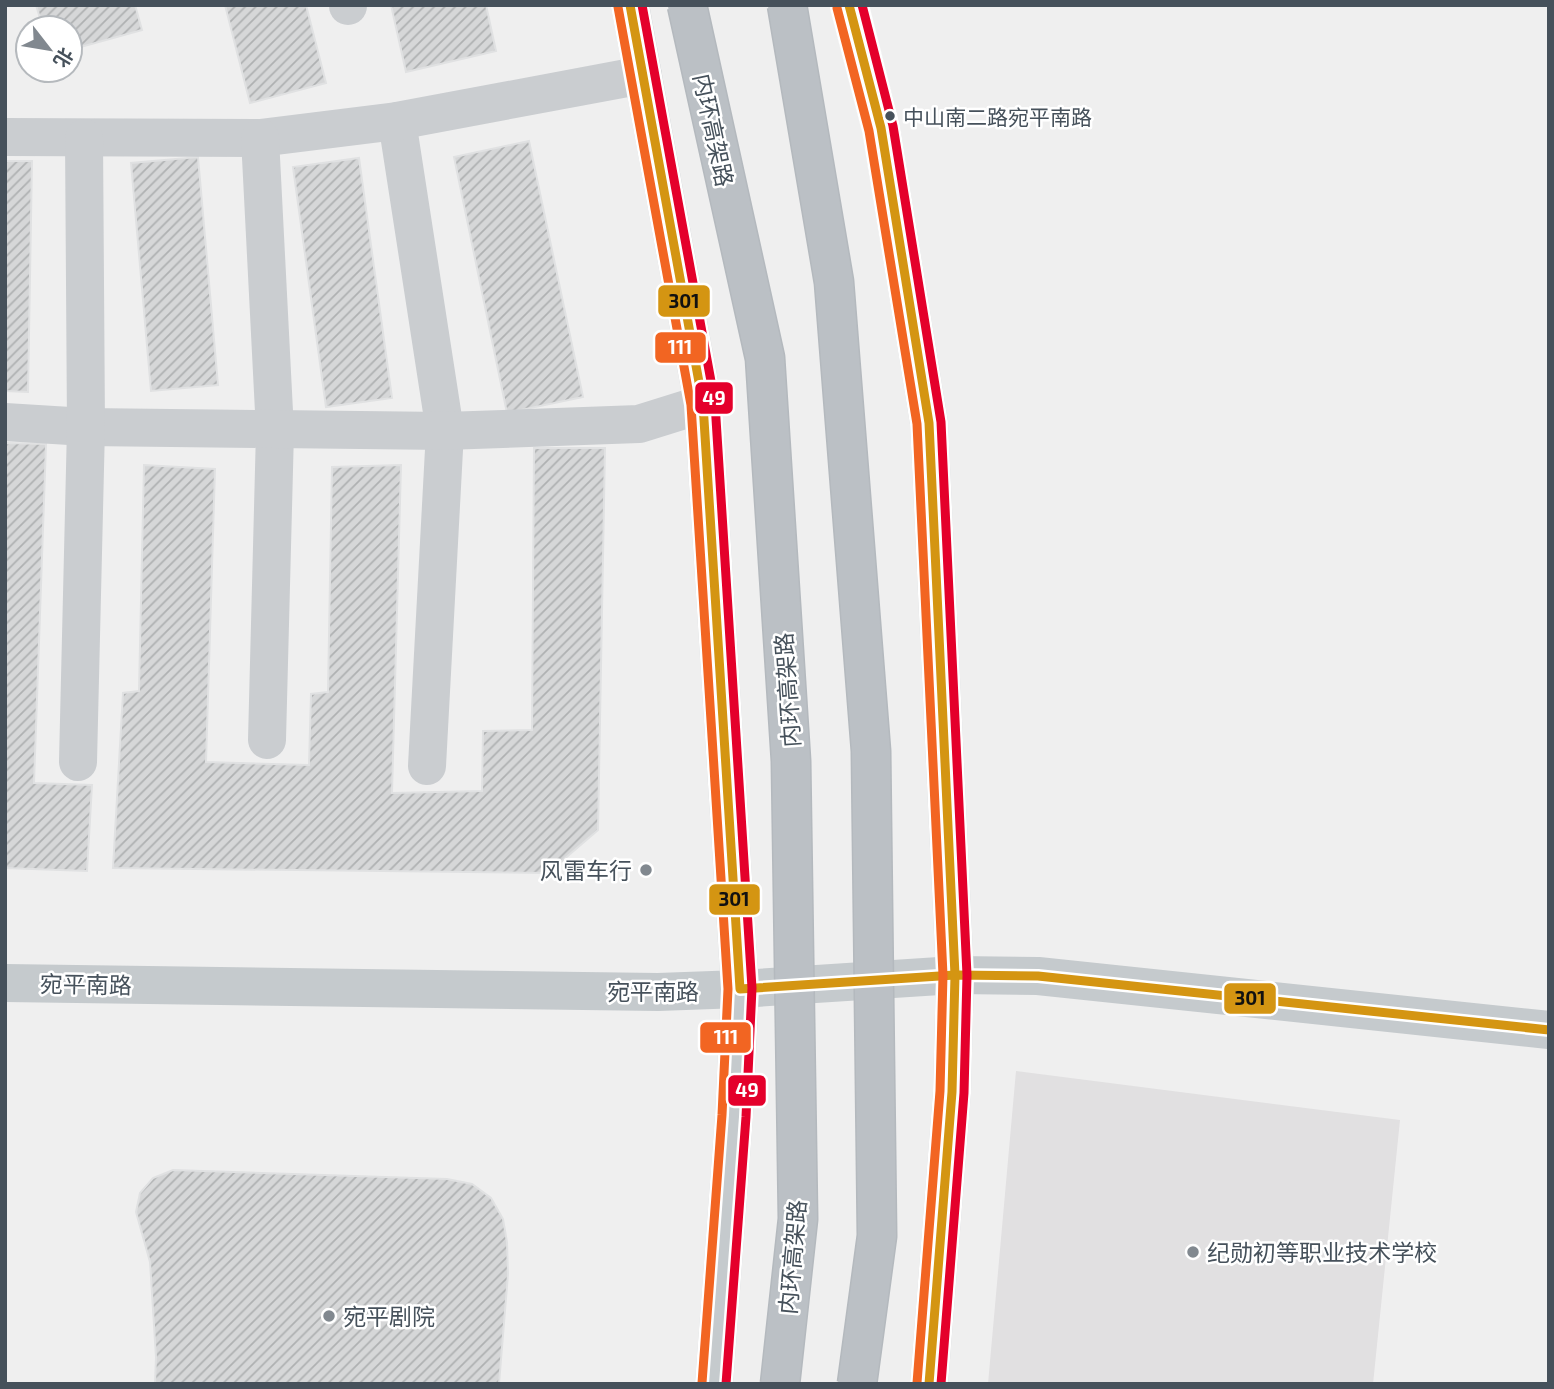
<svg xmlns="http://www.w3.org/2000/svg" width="1554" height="1389" font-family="'Exo 2','Noto Sans SC',sans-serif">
  <defs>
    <pattern id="building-hatch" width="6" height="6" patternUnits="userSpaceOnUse" patternTransform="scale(1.75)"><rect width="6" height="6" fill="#d6d7d8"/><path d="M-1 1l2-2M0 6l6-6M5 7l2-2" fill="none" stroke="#afb1b2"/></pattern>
  </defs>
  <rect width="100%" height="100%" fill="#efefef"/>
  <path fill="#e1e0e1" d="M1016,1071L1400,1120L1373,1384H988Z"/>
  <g fill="url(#building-hatch)" stroke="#e0e1e2" stroke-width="2">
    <path d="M36,5H135L142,30L70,50V28H43Z"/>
    <path d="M225,5H306L326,83L250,103Z"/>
    <path d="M391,5H486L496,51L406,72Z"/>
    <path d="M529,141L583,397L507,413L454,157Z"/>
    <path d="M198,157L218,385L151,391L131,163Z"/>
    <path d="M359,158L392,398L326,407L293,167Z"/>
    <path d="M5,161H32L28,392L5,391Z"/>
    <path d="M5,443L46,444L34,783L92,785L87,871L5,868Z"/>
    <path d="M534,448H605L598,830L548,873L113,868L123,693L139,691L144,465L215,469L206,762L309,765L311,694L328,692L332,467L401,465L392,793L482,791L483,731L532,730Z"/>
    <path d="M173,1170L447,1179L472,1184L491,1198L503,1219L507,1242L508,1274L499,1384H155L156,1357L150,1262L136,1212L140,1193L153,1178Z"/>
  </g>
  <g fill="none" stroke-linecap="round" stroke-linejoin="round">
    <g stroke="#cacdd0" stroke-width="38">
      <path d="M348,5V6"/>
      <path d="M397,121L445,431L427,766"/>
      <path d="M5,137L260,138L397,121L643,75"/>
      <path d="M260,138L275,431L267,740"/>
      <path d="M5,422L86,427L445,431L639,424L703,404"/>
      <path d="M78,762L86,427L84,138"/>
    </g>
    <g stroke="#c5cacd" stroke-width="38">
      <path d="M630,5L703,404L740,989L734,1116L714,1384"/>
      <path d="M849,5L881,128L929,423L955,975L952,1092L929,1384"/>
      <path d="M5,983L658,992L740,989L955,975L1038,976L1549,1030"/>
    </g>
    <g stroke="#b4b9be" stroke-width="41" stroke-linecap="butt">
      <g id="highway-bridge">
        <path d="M687,5L765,358L791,761L798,1219L780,1384"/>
        <path d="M787,5L834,282L871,751L877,1236L857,1384"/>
      </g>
    </g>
    <use href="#highway-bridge" stroke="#bbc0c5" stroke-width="38"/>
    <g stroke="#fff" stroke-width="14">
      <g id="bus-1">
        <path d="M630,5L703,404L740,989L955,975L1038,976L1549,1030"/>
        <path d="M849,5L881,128L929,423L955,975L952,1092L929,1384"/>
      </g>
    </g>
    <g stroke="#fff" stroke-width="14">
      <g id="bus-2">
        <path d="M618,7L691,405L728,989L722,1115L702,1383"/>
        <path d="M837,8L869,131L917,424L943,975L940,1091L917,1383"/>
      </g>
    </g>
    <g stroke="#fff" stroke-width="14">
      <g id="bus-3">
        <path d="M642,5L715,403L752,988L746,1117L726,1384"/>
        <path d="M862,5L893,126L941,422L967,975L964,1093L941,1384"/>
      </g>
    </g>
    <use href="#bus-1" stroke="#d49512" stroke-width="9"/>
    <use href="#bus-2" stroke="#f26522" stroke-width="9"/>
    <use href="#bus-3" stroke="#e4002b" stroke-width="9"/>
  </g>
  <circle fill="#46515b" stroke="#fff" stroke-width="2.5" cx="890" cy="116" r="6"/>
  <g fill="#81888f" stroke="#fff" stroke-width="2.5">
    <circle cx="646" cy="870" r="7"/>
    <circle cx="1193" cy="1252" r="7"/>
    <circle cx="329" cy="1316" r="7"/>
  </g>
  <g text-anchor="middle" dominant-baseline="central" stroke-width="5" stroke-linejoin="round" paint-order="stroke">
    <g font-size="21" fill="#46515b" stroke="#fff" text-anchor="start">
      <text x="903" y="116">中山南二路宛平南路</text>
    </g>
    <g font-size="23" fill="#46515b" stroke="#fff">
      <text transform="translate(714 130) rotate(78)">内环高架路</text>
      <text transform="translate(787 690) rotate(-94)">内环高架路</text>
      <text transform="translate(86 984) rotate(1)">宛平南路</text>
      <text x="653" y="991">宛平南路</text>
      <text transform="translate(792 1257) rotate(-85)">内环高架路</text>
    </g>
    <g font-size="23" fill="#46515b" stroke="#fff" text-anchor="start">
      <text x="632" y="870" text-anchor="end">风雷车行</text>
      <text x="1207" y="1252">纪勋初等职业技术学校</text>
      <text x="343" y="1316">宛平剧院</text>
    </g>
  </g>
  <g stroke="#fff" stroke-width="2.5">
    <rect x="657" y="284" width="54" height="34" rx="7" fill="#d49512"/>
    <rect x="654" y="331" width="53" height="33" rx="7" fill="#f26522"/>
    <rect x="694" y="381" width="40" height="34" rx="7" fill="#e4002b"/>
    <rect x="708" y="883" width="53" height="33" rx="7" fill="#d49512"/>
    <rect x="1223" y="982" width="54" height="33" rx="7" fill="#d49512"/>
    <rect x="699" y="1021" width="53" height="33" rx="7" fill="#f26522"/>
    <rect x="727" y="1074" width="40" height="33" rx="7" fill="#e4002b"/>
  </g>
  <g font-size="19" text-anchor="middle" font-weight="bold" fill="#fff">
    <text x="680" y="354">111</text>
    <text x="714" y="405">49</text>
    <text x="726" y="1044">111</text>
    <text x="747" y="1097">49</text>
  </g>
  <g font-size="19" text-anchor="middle" font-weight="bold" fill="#111">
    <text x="684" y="308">301</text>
    <text x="734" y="906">301</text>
    <text x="1250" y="1005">301</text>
  </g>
  <rect width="1554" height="1389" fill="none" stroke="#46515b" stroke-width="14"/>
  <g transform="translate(49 49) rotate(121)"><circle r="33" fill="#ffffff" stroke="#b5b9bd" stroke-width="2"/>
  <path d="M0-5L12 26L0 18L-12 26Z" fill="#81888f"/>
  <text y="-10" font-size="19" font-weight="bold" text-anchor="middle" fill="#46515b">北</text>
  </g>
</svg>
